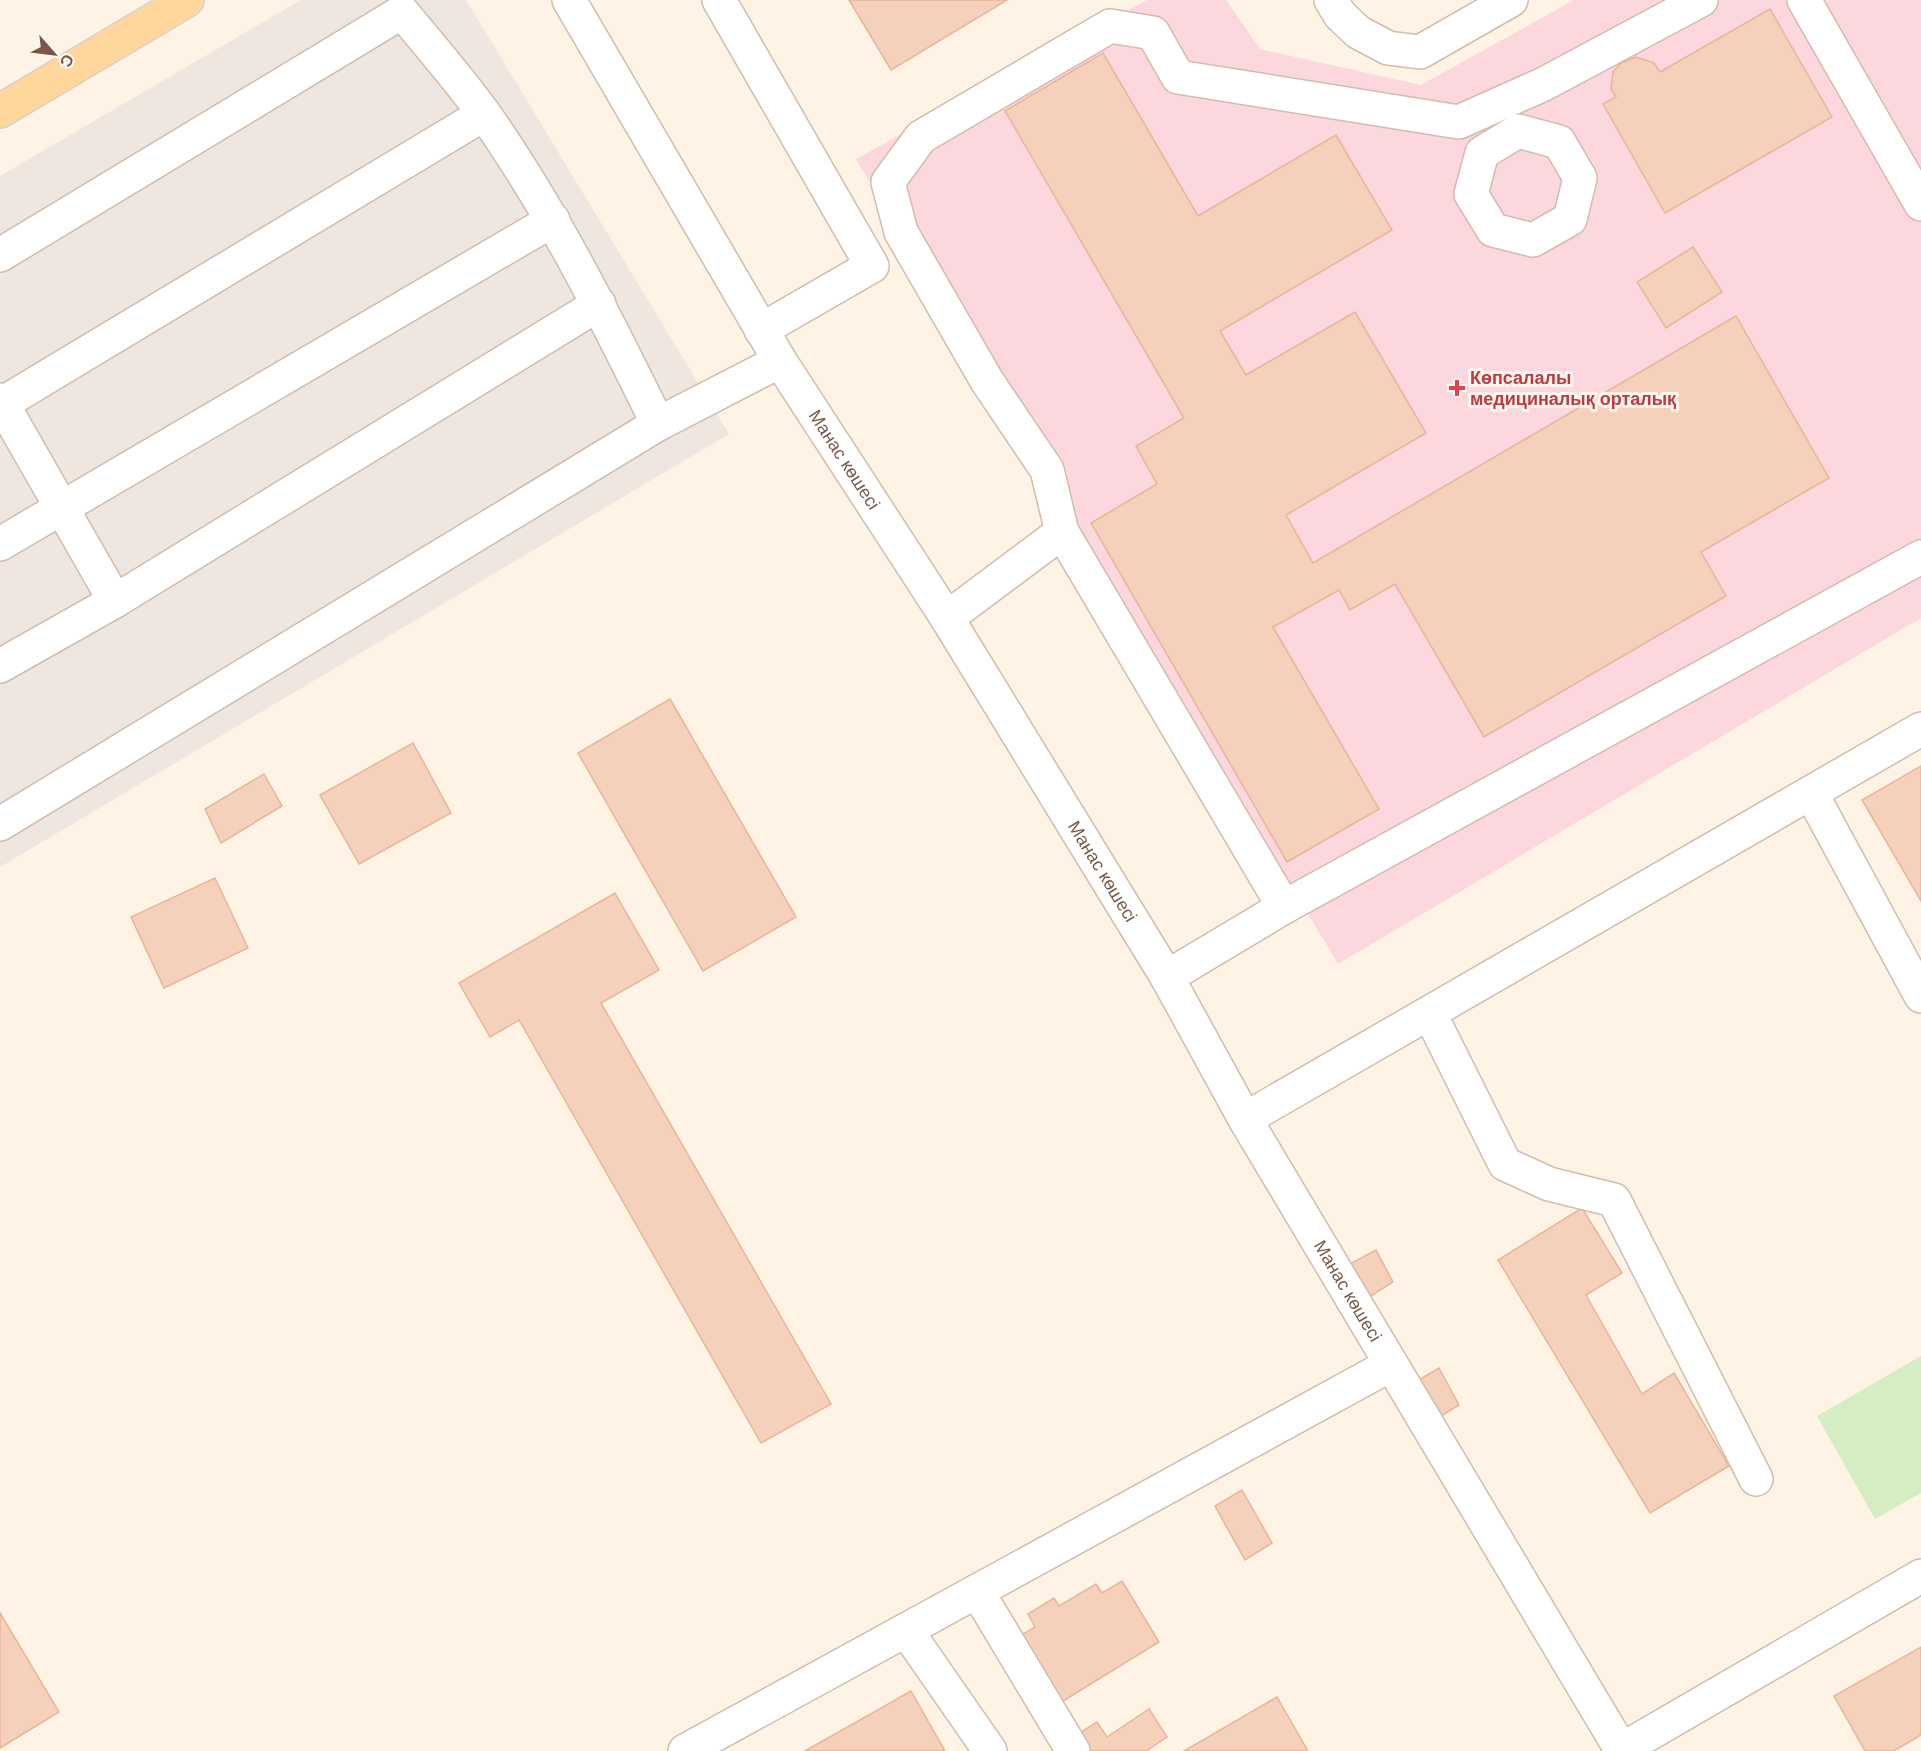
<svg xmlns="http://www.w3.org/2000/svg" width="1921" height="1751" font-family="Helvetica,sans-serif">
  <rect width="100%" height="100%" fill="#fef3e5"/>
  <path fill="#eee6df" d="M301,0H466L729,434L0,867V176Z"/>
  <path fill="#fcd7dd" d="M1147,0H1226L1260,49L1421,85L1574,0H1921V618L1338,964L856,159Z"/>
  <path fill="#d5edc2" d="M1921,1356V1493L1875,1519L1817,1416Z"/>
  <g fill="#f5d0ba" stroke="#e9b599" stroke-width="1.5">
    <path d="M849,0H1007L891,70Z"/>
    <path d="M1770,9L1832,117L1665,213L1603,104L1616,97L1611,89L1613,72L1621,63L1636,57L1654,63L1660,72Z"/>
    <path d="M1103,53L1198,216L1336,135L1392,230L1220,331L1246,375L1355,312L1426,433L1286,515L1313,563L1736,316L1829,478L1701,552L1726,596L1484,737L1395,584L1350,610L1339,590L1273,627L1379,809L1287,862L1091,523L1157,484L1136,446L1184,418L1005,111Z"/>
    <path d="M1693,247L1722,292L1666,328L1637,282Z"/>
    <path d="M670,699L796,917L703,971L578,753Z"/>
    <path d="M413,743L451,813L359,864L320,795Z"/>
    <path d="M1921,766V901L1862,800Z"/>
    <path d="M264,774L282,806L221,843L205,809Z"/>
    <path d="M215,878L248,948L164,988L131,917Z"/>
    <path d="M615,893L659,970L601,1003L831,1404L761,1443L519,1020L490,1037L459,983Z"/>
    <path d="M1582,1208L1622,1273L1586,1295L1642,1394L1674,1373L1729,1466L1650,1513L1498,1260Z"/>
    <path d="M1376,1250L1393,1282L1363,1301L1346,1266Z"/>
    <path d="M1439,1368L1459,1405L1432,1422L1412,1384Z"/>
    <path d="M1242,1490L1272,1543L1245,1560L1215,1506Z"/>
    <path d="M1122,1581L1159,1642L1060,1703L1020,1636L1035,1627L1028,1614L1054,1598L1059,1606L1096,1584L1102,1593Z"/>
    <path d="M0,1613L59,1712L0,1748Z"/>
    <path d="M1921,1647V1735L1894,1751H1865L1834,1696Z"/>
    <path d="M911,1691L945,1751H805Z"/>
    <path d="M1277,1697L1308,1751H1184Z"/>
    <path d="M1149,1709L1167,1737L1146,1751H1085L1075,1736L1097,1722L1107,1737Z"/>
  </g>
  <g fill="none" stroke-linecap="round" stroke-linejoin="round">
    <g stroke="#d3bcac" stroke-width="36">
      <g id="minor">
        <path id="s1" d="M569,0L780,361L947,618L1167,977L1245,1119L1622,1751"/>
        <path d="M719,0L872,266L761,330"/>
        <path d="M1331,0L1340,15L1358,32L1388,48L1420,52L1511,0"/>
        <path d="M1804,0L1921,204"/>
        <path d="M1518,131L1559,142L1580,178L1570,219L1533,240L1493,230L1471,194L1482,153Z"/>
        <path d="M0,255L402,12C430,46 459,79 485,115C553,212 606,318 658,424"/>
        <path d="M0,400L115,601"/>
        <path d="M0,405L484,114"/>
        <path d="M1062,532L1284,907"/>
        <path d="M0,544L553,220"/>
        <path d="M947,618L1062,532L1047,470L987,381L901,232L888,182L921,137L1110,26L1153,33L1178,77L1459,122L1544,84L1701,0"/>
        <path d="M0,666L115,601L599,304"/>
        <path d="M1811,793L1921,996"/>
        <path d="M0,824L658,424L780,361"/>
        <path d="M1167,977L1284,907L1921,557"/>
        <path d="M1430,1014L1505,1164L1549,1184L1614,1200L1756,1479"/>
        <path d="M1245,1119L1921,729"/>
        <path d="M977,1591L1073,1751"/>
        <path d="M906,1630L990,1751"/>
        <path d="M1621,1750L1921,1576"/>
        <path d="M685,1751L1390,1365"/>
      </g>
    </g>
    <g stroke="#d9d0cc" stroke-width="36">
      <path id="major" d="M0,111L187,0"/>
    </g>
    <use href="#minor" stroke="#fff" stroke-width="33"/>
    <use href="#major" stroke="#ffd69b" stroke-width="33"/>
  </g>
  <path fill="#e0444e" stroke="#fff7ed" stroke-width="2" d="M1454 379h6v6h6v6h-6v6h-6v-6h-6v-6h6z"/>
  <g text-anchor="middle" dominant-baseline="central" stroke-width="6" stroke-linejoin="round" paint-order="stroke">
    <g font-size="18" font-weight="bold" fill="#be3a42" stroke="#fff7ed" text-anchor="start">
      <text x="1470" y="378">Көпсалалы<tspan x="1470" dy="21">медициналық орталық</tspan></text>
    </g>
    <g font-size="18" fill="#795848" stroke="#fff7ed">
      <text stroke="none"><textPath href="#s1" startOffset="536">Манас көшесі</textPath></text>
      <text stroke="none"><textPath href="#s1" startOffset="1022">Манас көшесі</textPath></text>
      <text stroke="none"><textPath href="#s1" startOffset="1508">Манас көшесі</textPath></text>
    </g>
  </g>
  <g transform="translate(54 54) rotate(118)" stroke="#fff7ed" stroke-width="4.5" paint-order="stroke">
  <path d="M0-4.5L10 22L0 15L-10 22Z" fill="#795848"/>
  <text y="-9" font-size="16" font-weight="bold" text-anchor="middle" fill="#795848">С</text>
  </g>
</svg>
